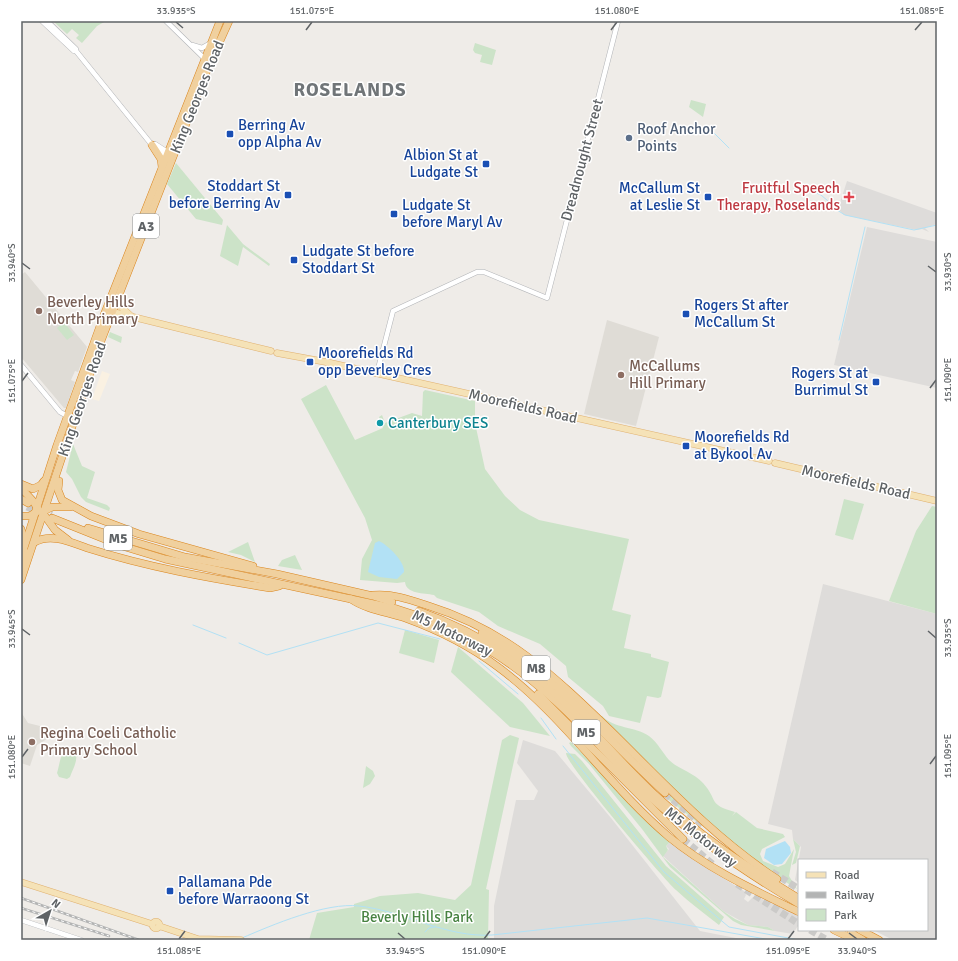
<svg xmlns="http://www.w3.org/2000/svg" width="958" height="961" font-family="Signika,sans-serif">
  <rect width="100%" height="100%" fill="#efece8"/>
  <path fill="#faf1e2" d="M102,371L110,374L99,401L92,399Z"/>
  <g fill="#dedcda">
    <path d="M847,181L937,213V224L925,228L929,232L922,229L917,230L844,215L838,209Z"/>
    <path d="M867,227L937,242V388L834,365Z"/>
    <path d="M823,584L937,614V940H893L873,930H927V860H799V883L795,880L801,847L793,839L792,830L768,824Z"/>
    <path d="M523,740L555,751L611,818L700,931L746,940H494V906L516,800H534L538,791L517,763Z"/>
    <path d="M670,842L697,862L744,891L746,895L744,899L748,902L753,897L756,896L799,916V924L793,934L775,931L768,927L748,925L723,911L663,856L669,849L666,846Z"/>
  </g>
  <g fill="#dfdcd6">
    <path d="M25,272L87,347L78,372L75,371L71,380L75,382L66,408H64L21,357V275Z"/>
    <path d="M607,320L659,337L636,426L584,414Z"/>
    <path d="M21,712L28,723L40,726L47,739L37,745L30,766L21,763Z"/>
  </g>
  <g fill="#cce3c8">
    <path d="M53,21H106L97,26L82,43L76,38L79,35L72,29L67,34Z"/>
    <path d="M475,43L496,50L492,65L480,62L482,55L475,53L473,50Z"/>
    <path d="M691,100L706,104L703,117L689,107Z"/>
    <path d="M176,163L223,220L222,225L196,219L167,184Z"/>
    <path d="M227,225L243,244L270,264L269,266L243,247L238,266L220,256Z"/>
    <path d="M64,322L74,335L67,340L57,328Z"/>
    <path d="M110,332L122,337L121,343L108,337Z"/>
    <path d="M326,385L355,440L383,428L379,417L382,415L385,423L412,413L422,416L423,392L425,390L475,401V423L485,469L505,496L520,510L539,520L629,539L612,610L631,615L624,648L651,654V657L669,662L661,697L658,698L647,696L640,723L609,716L603,706L568,677L566,666L540,644L498,626L479,612L437,598L434,595C424,593 406,594 405,582L397,583L360,580L362,559L372,540L365,518L301,399Z"/>
    <path d="M73,444L82,466L95,472L87,498L107,505L110,508L109,511L86,502L81,497L72,479L66,472Z"/>
    <path d="M844,499L864,504L853,540L835,535Z"/>
    <path d="M932,506L937,507V614L889,601L916,531Z"/>
    <path d="M248,542L255,562L241,555L228,552Z"/>
    <path d="M295,555L302,570L278,566L282,560Z"/>
    <path d="M405,630L439,640L434,663L399,653Z"/>
    <path d="M458,647L523,703L550,736L510,727L451,672Z"/>
    <path d="M602,716C615,729 634,726 649,736C658,743 662,752 669,760C678,769 693,772 703,783C719,801 707,804 735,812L732,816L736,812L757,828L783,834L785,837L783,838L762,849L760,854L763,861L778,867L785,864L794,849L789,876L797,889C723,843 663,777 600,717Z"/>
    <path d="M510,735L519,738L486,889L489,890L488,940H309L317,913L354,907V904L380,896L418,893L455,900L471,885L502,740Z"/>
    <path d="M571,742L670,842L666,846L668,850L649,836L668,850L663,857L723,911L735,919L748,925L768,927L775,931L816,938L741,925L733,921L670,867L642,829L589,764L571,746L569,743Z"/>
    <path d="M71,748C82,755 73,768 70,777L67,779L59,777L57,773C60,764 60,749 71,748Z"/>
    <path d="M566,753L575,754L582,761L666,866L724,917L719,925C705,914 690,903 676,890C662,877 565,763 566,753Z"/>
    <path d="M366,766L373,771L375,776L370,784L363,788Z"/>
    <path d="M668,792L698,820L697,822L665,797Z"/>
    <path d="M793,839L800,846L796,863L792,865L796,852Z"/>
  </g>
  <g fill="#b2e1f5">
    <path d="M379,541C388,545 405,562 404,572L397,579L379,577L368,572L374,547L375,543Z"/>
    <path d="M785,841L790,847L791,853L782,864L774,865L764,858L766,849Z"/>
  </g>
  <g fill="none" stroke-linecap="round" stroke-linejoin="round">
    <g stroke="#b2e1f5" stroke-width="1">
      <path d="M712,131L729,148"/>
      <path d="M812,191L821,195L828,201"/>
      <path d="M837,210L845,215L914,230L937,225"/>
      <path d="M839,340L865,227"/>
      <path d="M193,625L226,638"/>
      <path d="M239,643L267,655L378,623L440,639"/>
      <path d="M479,661L518,694"/>
      <path d="M541,718L556,739"/>
      <path d="M563,746L664,872L723,922L729,927L799,940"/>
      <path d="M425,932L429,928L435,927"/>
      <path d="M242,938C272,925 326,902 359,906C404,911 446,938 492,935L647,918L771,940"/>
    </g>
    <g stroke="#cbcac8" stroke-width="7" stroke-dasharray="7 3.5" stroke-linecap="butt">
      <path d="M27,507L40,513"/>
      <path d="M41,509L52,514"/>
      <path d="M665,793L704,826"/>
      <path d="M683,839L715,866"/>
      <path d="M772,872L799,889"/>
      <path d="M737,884L799,924"/>
      <path d="M810,930L827,940"/>
    </g>
    <g stroke="#b3b5b8" stroke-width="5.5">
      <g id="minor">
        <path d="M42,21L74,51H76"/>
        <path d="M47,21L76,49V51L152,145L169,158"/>
        <path d="M166,21L206,60"/>
        <path d="M192,45L202,48L211,43"/>
        <path d="M155,144L169,153"/>
        <path d="M21,365L60,412L69,417"/>
        <path d="M377,373L393,311L477,272H484L547,298L618,21"/>
        <path d="M21,920L81,940"/>
      </g>
    </g>
    <g stroke="#e0b170" stroke-width="7">
      <g id="major">
        <path d="M119,295L121,307L130,315"/>
        <path d="M109,311L271,351"/>
        <path d="M277,353L326,362L769,461"/>
        <path d="M775,463L937,501"/>
        <path d="M21,882L152,924"/>
        <circle cx="156" cy="925" r="3.5"/>
        <path d="M159,926L198,939L241,940"/>
      </g>
    </g>
    <g stroke="#da851d" stroke-width="8">
      <g id="highway">
        <path d="M152,145L161,159L162,167"/>
        <path d="M59,481L58,490L62,500L91,516L139,534L253,566"/>
        <path d="M21,484L33,489L41,485L44,481"/>
        <path d="M21,488L33,501L38,509"/>
        <path d="M21,499L28,503"/>
        <path d="M44,511L52,507H70"/>
        <path d="M21,516H30L38,511"/>
        <path d="M45,516L55,530L68,540"/>
        <path d="M52,518L122,546L165,559L397,609C456,627 508,657 553,699C588,730 617,767 651,798C697,839 746,873 799,904"/>
        <path d="M88,528L185,557L277,574L373,596L392,602"/>
        <path d="M21,529L23,536L21,545"/>
        <path d="M35,542C51,533 70,542 87,548C147,567 208,578 270,588L279,586"/>
        <path d="M21,557L57,445L104,315L220,21"/>
        <path d="M21,565L27,553"/>
        <path d="M21,580L99,346L209,65L229,21"/>
        <path d="M373,595C392,593 411,600 429,606C506,630 553,675 610,730C663,782 714,838 777,879"/>
        <path d="M351,599C367,610 387,612 405,618C438,630 470,646 498,667C563,715 608,785 669,837C708,869 754,890 799,912"/>
        <path d="M419,611C470,629 518,658 558,696C591,727 620,762 653,793C697,834 747,867 798,898"/>
        <path d="M482,633C555,674 604,737 665,793"/>
        <path d="M538,694L683,839"/>
        <path d="M834,930L855,940"/>
        <path d="M860,930L879,940"/>
        <path d="M851,933L863,940"/>
      </g>
    </g>
    <use href="#minor" stroke="#fff" stroke-width="4.5"/>
    <use href="#major" stroke="#f5e2b7" stroke-width="6"/>
    <use href="#highway" stroke="#f0d09e" stroke-width="7"/>
    <g stroke="#b3b4b4" stroke-width="2.5">
      <g id="rail">
        <path d="M21,898L139,940"/>
        <path d="M21,908L109,936"/>
      </g>
    </g>
    <use href="#rail" stroke="#fff" stroke-width="1" stroke-dasharray="3" stroke-linecap="butt"/>
  </g>
  <path fill="none" stroke="#5f6366" stroke-width="1.5" d="M176,22L183,28M306,30L312,22M611,30L617,22M915,30L922,22M22,263L30,269M928,266L936,272M22,381L28,373M930,388L936,380M22,629L30,635M928,631L936,638M22,757L28,749M930,764L936,756M398,933L405,939M849,933L857,939M179,939L185,931M484,939L490,931M788,939L794,931"/>
  <g fill="#1a4fb4" stroke="#fff" stroke-width="1.5">
    <rect x="226" y="130" width="8" height="8" rx="2"/>
    <rect x="482" y="160" width="8" height="8" rx="2"/>
    <rect x="284" y="191" width="8" height="8" rx="2"/>
    <rect x="704" y="193" width="8" height="8" rx="2"/>
    <rect x="390" y="210" width="8" height="8" rx="2"/>
    <rect x="290" y="256" width="8" height="8" rx="2"/>
    <rect x="682" y="310" width="8" height="8" rx="2"/>
    <rect x="306" y="358" width="8" height="8" rx="2"/>
    <rect x="872" y="378" width="8" height="8" rx="2"/>
    <rect x="682" y="442" width="8" height="8" rx="2"/>
    <rect x="166" y="887" width="8" height="8" rx="2"/>
  </g>
  <circle fill="#5c6f8a" stroke="#fff" stroke-width="1.5" cx="629" cy="138" r="4"/>
  <path fill="#e0444e" stroke="#fff" stroke-width="1.5" d="M847 191h4v4h4v4h-4v4h-4v-4h-4v-4h4z"/>
  <g fill="#8d6e63" stroke="#fff" stroke-width="1.5">
    <circle cx="39" cy="311" r="4"/>
    <circle cx="621" cy="375" r="4"/>
    <circle cx="32" cy="742" r="4"/>
  </g>
  <circle fill="#0f9aa8" stroke="#fff" stroke-width="1.5" cx="380" cy="423" r="4"/>
  <g text-anchor="middle" dominant-baseline="central" stroke-width="3" stroke-linejoin="round" paint-order="stroke">
    <g fill="#fff" stroke="#8f9294" stroke-width="1">
      <rect x="133" y="214" width="26" height="24" rx="3"/>
      <rect x="104" y="526" width="28" height="24" rx="3"/>
      <rect x="522" y="656" width="28" height="24" rx="3"/>
      <rect x="572" y="720" width="28" height="24" rx="3"/>
    </g>
    <g font-size="14" font-weight="bold" fill="#5f6366">
      <text x="146" y="226">A3</text>
      <text x="118" y="538">M5</text>
      <text x="536" y="668">M8</text>
      <text x="586" y="732">M5</text>
    </g>
    <g font-size="15" fill="#5f6366" stroke="#fff">
      <text transform="translate(197 97) rotate(-68)">King Georges Road</text>
      <text transform="translate(582 160) rotate(-75)">Dreadnought Street</text>
      <text transform="translate(82 399) rotate(-71)">King Georges Road</text>
      <text transform="translate(523 406) rotate(13)">Moorefields Road</text>
      <text transform="translate(856 482) rotate(13)">Moorefields Road</text>
      <text transform="translate(452 633) rotate(26)">M5 Motorway</text>
      <text transform="translate(701 837) rotate(38)">M5 Motorway</text>
    </g>
    <g font-size="15" fill="#164399" stroke="#fff" text-anchor="start">
      <text x="238" y="125">Berring Av<tspan x="238" dy="17">opp Alpha Av</tspan></text>
      <text x="478" y="155" text-anchor="end">Albion St at<tspan x="478" dy="17">Ludgate St</tspan></text>
      <text x="280" y="186" text-anchor="end">Stoddart St<tspan x="280" dy="17">before Berring Av</tspan></text>
      <text x="700" y="188" text-anchor="end">McCallum St<tspan x="700" dy="17">at Leslie St</tspan></text>
      <text x="402" y="205">Ludgate St<tspan x="402" dy="17">before Maryl Av</tspan></text>
      <text x="302" y="251">Ludgate St before<tspan x="302" dy="17">Stoddart St</tspan></text>
      <text x="694" y="305">Rogers St after<tspan x="694" dy="17">McCallum St</tspan></text>
      <text x="318" y="353">Moorefields Rd<tspan x="318" dy="17">opp Beverley Cres</tspan></text>
      <text x="868" y="373" text-anchor="end">Rogers St at<tspan x="868" dy="17">Burrimul St</tspan></text>
      <text x="694" y="437">Moorefields Rd<tspan x="694" dy="17">at Bykool Av</tspan></text>
      <text x="178" y="882">Pallamana Pde<tspan x="178" dy="17">before Warraoong St</tspan></text>
    </g>
    <g font-size="15" fill="#4e5e75" stroke="#fff" text-anchor="start">
      <text x="637" y="129">Roof Anchor<tspan x="637" dy="17">Points</tspan></text>
    </g>
    <g font-size="15" fill="#be3a42" stroke="#fff" text-anchor="end">
      <text x="840" y="188">Fruitful Speech<tspan x="840" dy="17">Therapy, Roselands</tspan></text>
    </g>
    <g font-size="15" fill="#785e54" stroke="#fff" text-anchor="start">
      <text x="47" y="302">Beverley Hills<tspan x="47" dy="17">North Primary</tspan></text>
      <text x="629" y="366">McCallums<tspan x="629" dy="17">Hill Primary</tspan></text>
      <text x="40" y="733">Regina Coeli Catholic<tspan x="40" dy="17">Primary School</tspan></text>
    </g>
    <g font-size="15" fill="#0d838f" stroke="#fff" text-anchor="start">
      <text x="388" y="423">Canterbury SES</text>
    </g>
    <g font-size="15" fill="#478241" stroke="#fff">
      <text x="417" y="917">Beverly Hills Park</text>
    </g>
    <g font-size="19" font-weight="bold" letter-spacing="1" fill="#707578" stroke="#fff">
      <text x="350" y="90">ROSELANDS</text>
    </g>
  </g>
  <rect width="958" height="961" fill="none" stroke="#ffffff" stroke-width="44"/>
  <rect x="798" y="859" width="130" height="72" fill="#ffffff" stroke="#bfc1c2"/>
  <rect x="806" y="872" width="20" height="6" fill="#f5e2b7" stroke="#bfc1c2"/>
  <text x="834" y="879" font-size="12" fill="#5f6366">Road</text>
  <rect x="806" y="892" width="20" height="6" fill="#b3b4b4" stroke="#bfc1c2"/>
  <text x="834" y="899" font-size="12" fill="#5f6366">Railway</text>
  <rect x="806" y="909" width="20" height="12" fill="#cce3c8" stroke="#bfc1c2"/>
  <text x="834" y="919" font-size="12" fill="#5f6366">Park</text>
  <g transform="translate(50 911) rotate(39)" stroke="#ffffff" stroke-width="3" paint-order="stroke">
  <path d="M0-3L7 15L0 10L-7 15Z" fill="#5f6366"/>
  <text y="-6" font-size="11" font-weight="bold" text-anchor="middle" fill="#5f6366">N</text>
  </g>
  <rect x="22" y="22" width="914" height="917" fill="none" stroke="#5f6366" stroke-width="1.5"/>
  <g font-size="10" text-anchor="middle" fill="#5f6366">
    <text x="176" y="14">33.935°S</text>
    <text x="312" y="14">151.075°E</text>
    <text x="617" y="14">151.080°E</text>
    <text x="922" y="14">151.085°E</text>
    <text transform="translate(11 263) rotate(-90)" y="4">33.940°S</text>
    <text transform="translate(947 272) rotate(-90)" y="4">33.930°S</text>
    <text transform="translate(947 380) rotate(-90)" y="4">151.090°E</text>
    <text transform="translate(11 381) rotate(-90)" y="4">151.075°E</text>
    <text transform="translate(11 629) rotate(-90)" y="4">33.945°S</text>
    <text transform="translate(947 638) rotate(-90)" y="4">33.935°S</text>
    <text transform="translate(947 756) rotate(-90)" y="4">151.095°E</text>
    <text transform="translate(11 757) rotate(-90)" y="4">151.080°E</text>
    <text x="179" y="954">151.085°E</text>
    <text x="405" y="954">33.945°S</text>
    <text x="484" y="954">151.090°E</text>
    <text x="788" y="954">151.095°E</text>
    <text x="857" y="954">33.940°S</text>
  </g>
</svg>
